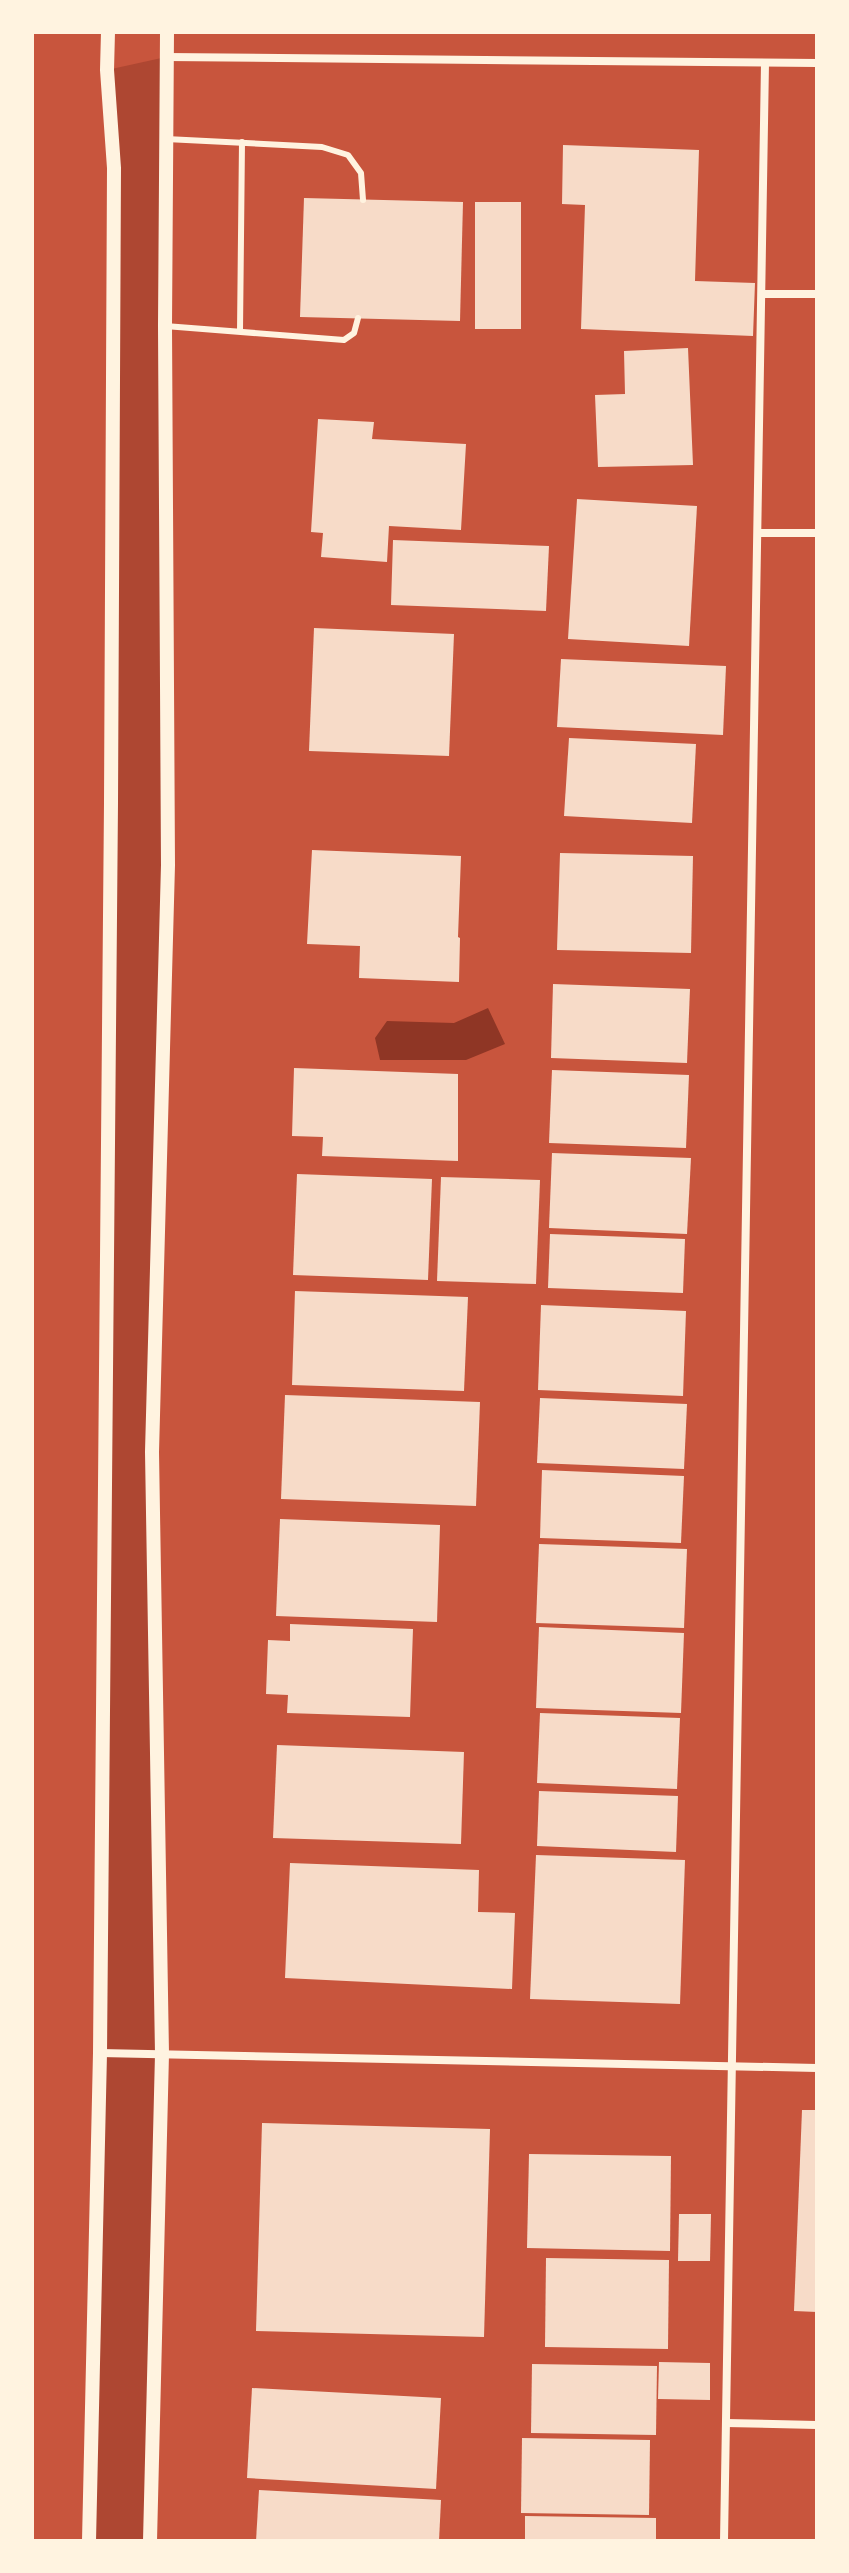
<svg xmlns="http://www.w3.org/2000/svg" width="849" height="2573" font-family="Spectral,serif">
  <rect width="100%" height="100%" fill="#c8553d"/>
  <path fill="#ae4732" d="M166,57V582L152,1452L162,2054L150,2541H89L111,803L107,70Z"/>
  <path fill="#8f3625" d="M488,1008L505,1044L466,1060H380L375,1038L387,1021L454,1023Z"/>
  <g fill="#f7dbc8">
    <path d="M563,145L699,150L695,281L755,283L753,336L581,329L585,205L562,204Z"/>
    <path d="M304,198L463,202L460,321L300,317Z"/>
    <rect x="475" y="202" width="46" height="127"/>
    <path d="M688,348L693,465L598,467L595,395L625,394L624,351Z"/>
    <path d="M318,419L374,422L372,439L466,444L461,530L389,526L387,562L321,557L323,533L311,532Z"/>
    <path d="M577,499L697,506L689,646L568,639Z"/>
    <path d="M393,540L549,546L546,611L391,605Z"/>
    <path d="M314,628L454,634L449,756L309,751Z"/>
    <path d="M561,659L726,666L723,735L557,727Z"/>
    <path d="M569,738L696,744L692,823L564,816Z"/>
    <path d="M312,850L461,856L458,937L460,938L459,982L359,978L360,946L307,944Z"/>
    <path d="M560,853L693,856L691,953L557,950Z"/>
    <path d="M553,984L690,989L687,1063L551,1058Z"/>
    <path d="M294,1068L458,1074V1161L322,1156L323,1137L292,1136Z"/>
    <path d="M552,1070L689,1075L686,1148L549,1143Z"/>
    <path d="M552,1153L691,1158L687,1234L549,1228Z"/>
    <path d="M297,1174L432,1179L428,1280L293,1275Z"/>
    <path d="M441,1177L540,1180L536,1284L437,1281Z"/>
    <path d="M550,1234L685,1239L683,1293L548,1288Z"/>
    <path d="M295,1291L468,1297L464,1391L292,1385Z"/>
    <path d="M541,1305L686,1311L683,1396L538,1390Z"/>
    <path d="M285,1395L480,1402L476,1506L281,1499Z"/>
    <path d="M540,1398L687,1404L684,1469L537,1463Z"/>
    <path d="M542,1470L684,1476L681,1543L540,1538Z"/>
    <path d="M280,1519L440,1525L437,1622L276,1616Z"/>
    <path d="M539,1544L687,1549L684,1628L536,1623Z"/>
    <path d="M290,1624L413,1629L410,1717L287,1713L288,1695L266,1694L268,1640L290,1641Z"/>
    <path d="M539,1627L684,1633L681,1713L536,1708Z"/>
    <path d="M540,1713L680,1718L677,1789L537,1783Z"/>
    <path d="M277,1745L464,1752L461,1844L273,1838Z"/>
    <path d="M539,1791L678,1796L676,1852L537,1846Z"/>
    <path d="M536,1855L685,1860L680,2004L530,1999Z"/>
    <path d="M290,1863L479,1870L478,1912L515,1913L512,1989L285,1978Z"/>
    <path d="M802,2110H817V2312L794,2311Z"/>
    <path d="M262,2123L490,2129L484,2337L256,2331Z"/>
    <path d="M529,2154L671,2156L670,2251L527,2248Z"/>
    <path d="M679,2214H711L710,2261H678Z"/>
    <path d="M546,2258L669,2260L668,2349L545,2347Z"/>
    <path d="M659,2362L710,2363V2400L658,2399Z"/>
    <path d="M532,2364L657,2366L656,2435L531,2433Z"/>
    <path d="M252,2388L441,2398L436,2489L247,2478Z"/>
    <path d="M522,2438L650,2440L649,2515L521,2513Z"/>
    <path d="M259,2490L441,2500L439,2541H256Z"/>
    <path d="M525,2516L656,2518V2541H525Z"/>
  </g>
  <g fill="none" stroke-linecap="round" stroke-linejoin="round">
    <g stroke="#fff3e0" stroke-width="6">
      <path d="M166,139L322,147L348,155L361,173L363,200"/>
      <path d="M165,326L344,340L354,333L358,318"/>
      <path d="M240,331L242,142"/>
    </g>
    <g stroke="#fff3e0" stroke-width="8">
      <path d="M166,57L817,63"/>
      <path d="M762,294H817"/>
      <path d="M759,533H817"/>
      <path d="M100,2053L817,2068"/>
      <path d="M726,2423L817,2425"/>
      <path d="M724,2541L765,63"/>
    </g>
    <g stroke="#fff3e0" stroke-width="14">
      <path d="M89,2541L100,2053L111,803L114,168L107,70L108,32"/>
      <path d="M150,2541L162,2054L152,1452L168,865L165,326L167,32"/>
    </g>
  </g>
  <rect width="849" height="2573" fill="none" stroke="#fff3e0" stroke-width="68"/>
</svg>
